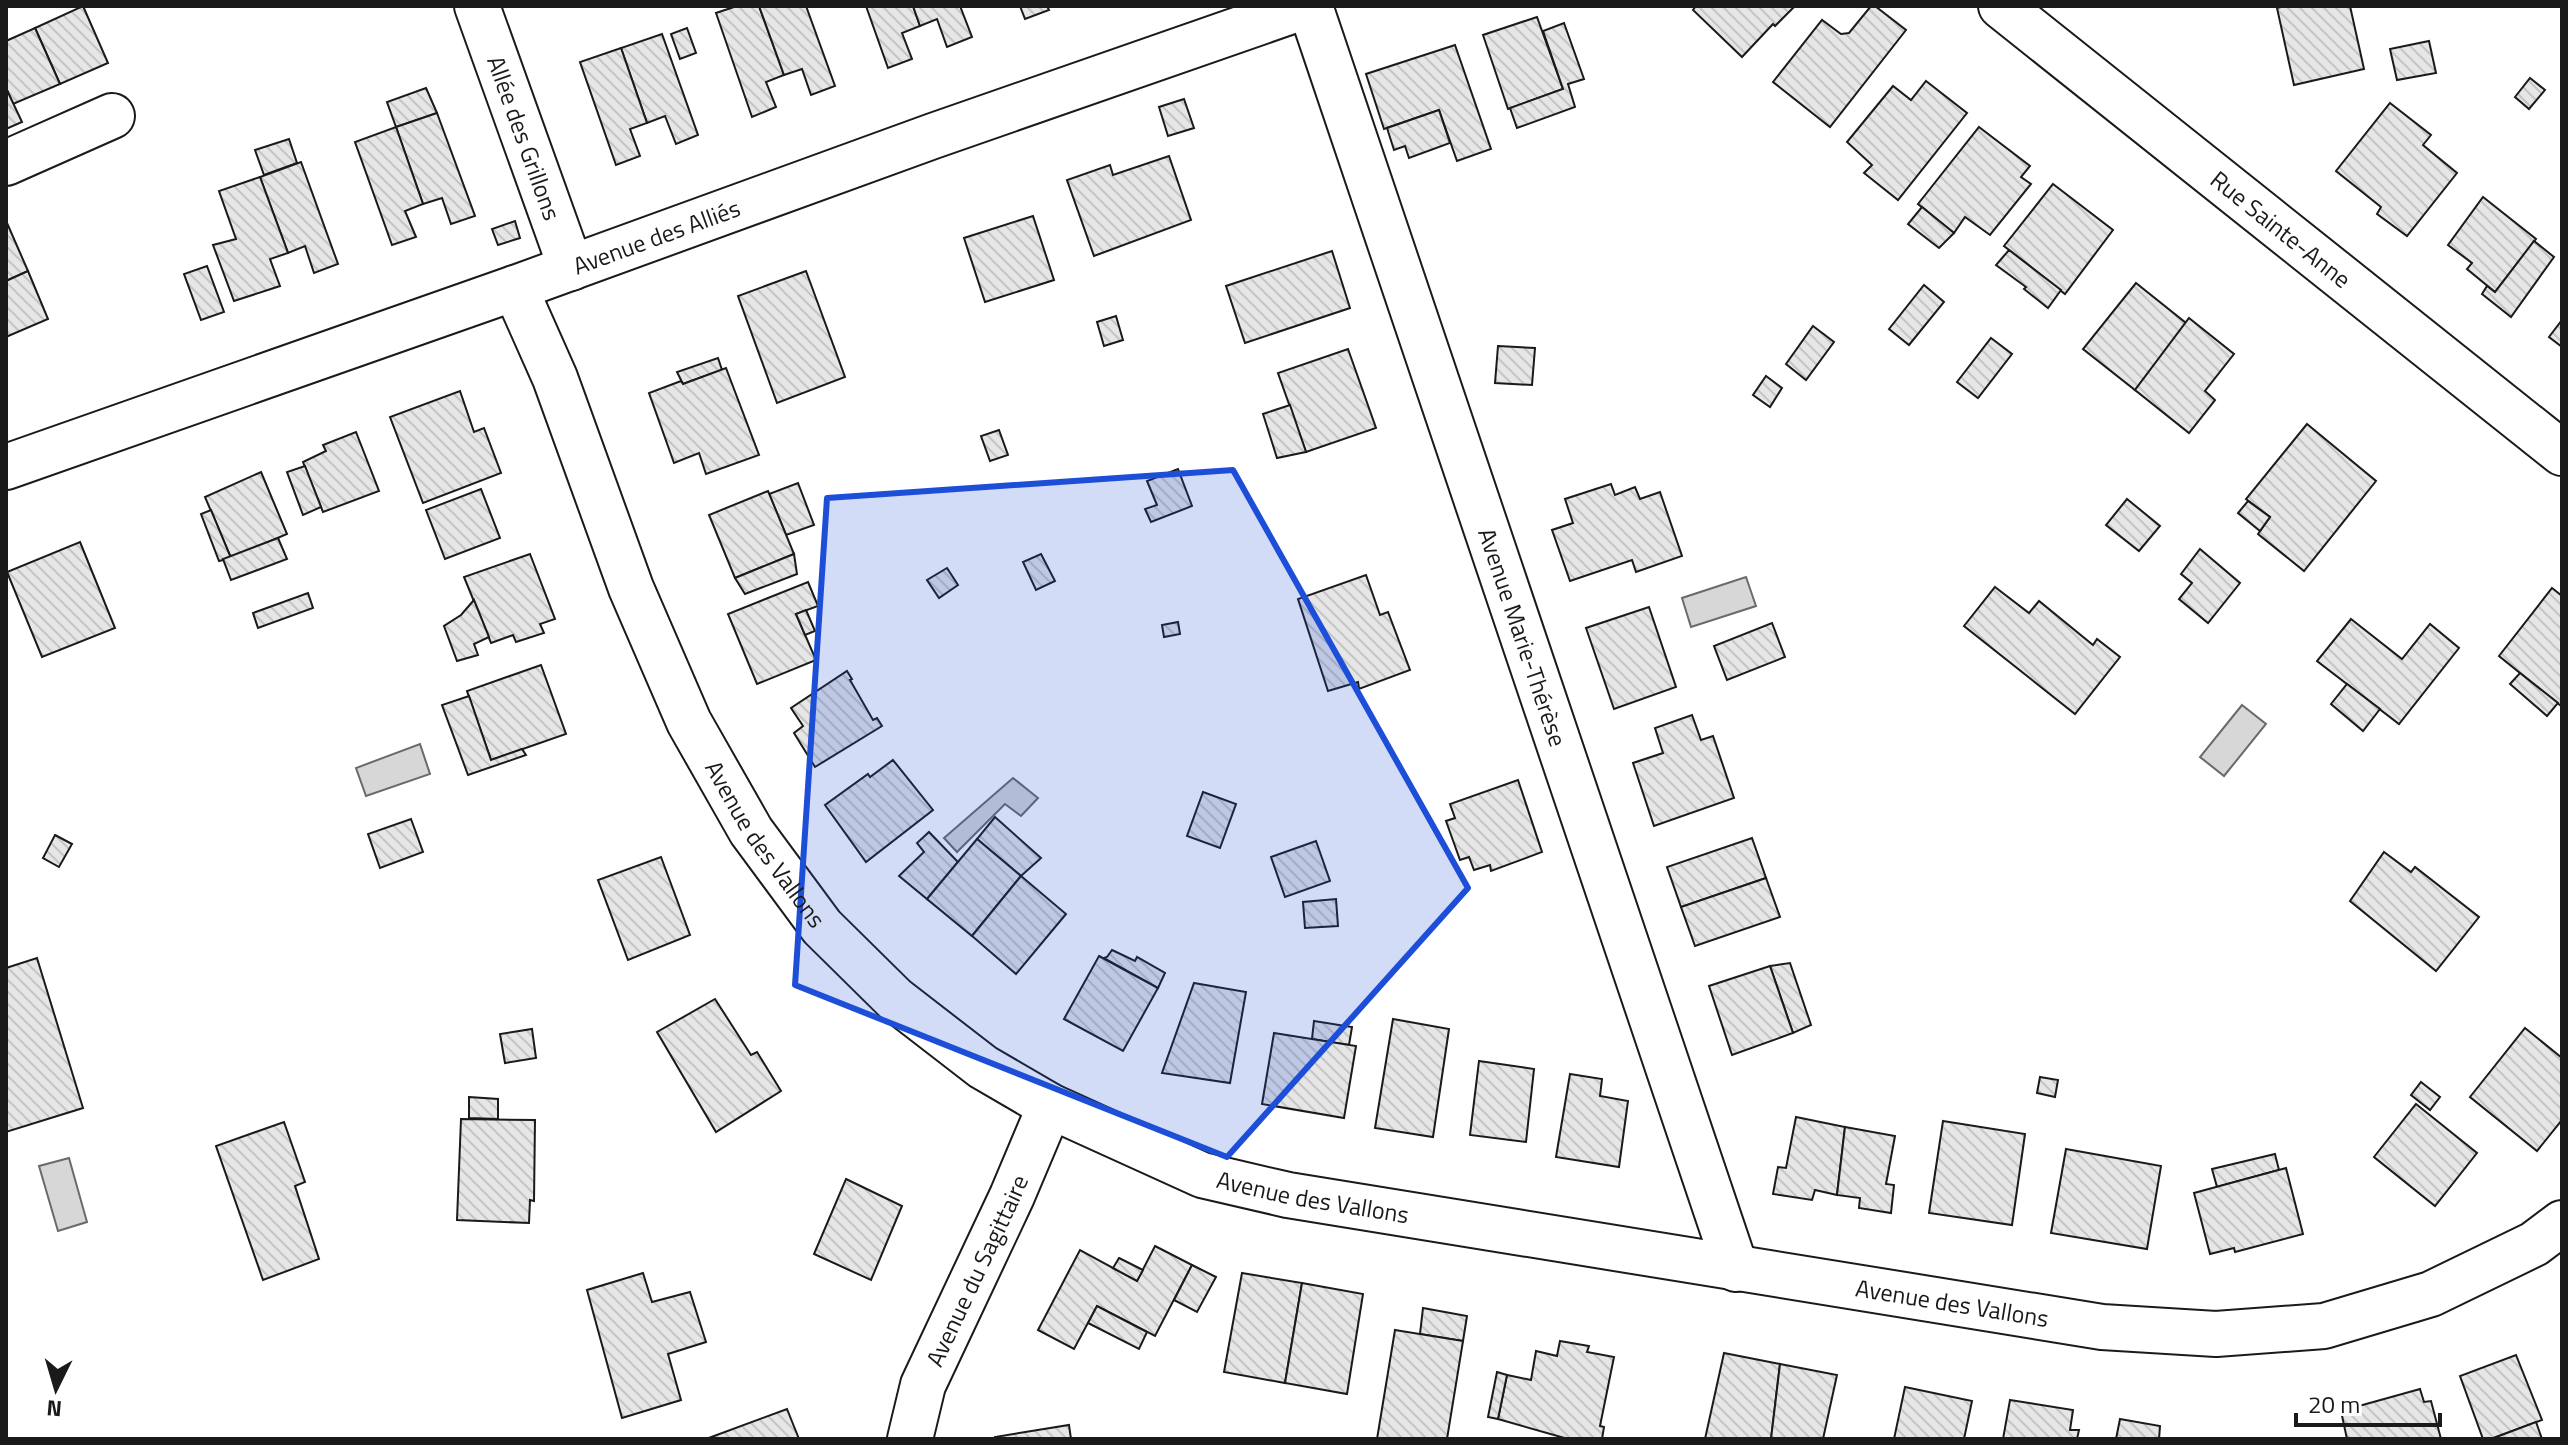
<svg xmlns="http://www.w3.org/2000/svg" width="2568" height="1445" font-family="'Titillium Web',sans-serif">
  <defs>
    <pattern id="building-back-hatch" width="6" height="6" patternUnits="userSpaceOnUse" patternTransform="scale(2)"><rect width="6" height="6" fill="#e6e6e6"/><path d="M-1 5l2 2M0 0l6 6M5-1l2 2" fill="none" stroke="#c5c5c5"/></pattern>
  </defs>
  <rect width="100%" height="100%" fill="#fff"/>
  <g fill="#d7d7d7" stroke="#6a6a6a" stroke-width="2">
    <path d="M1746,577L1756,606L1691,627L1682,598Z"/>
    <path d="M2242,705L2266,724L2224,776L2200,757Z"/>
    <path d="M420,744L430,774L366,796L356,768Z"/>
    <path d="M1013,778L1038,798L1021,816L1005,804L957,852L944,838Z"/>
    <path d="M69,1158L87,1222L58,1231L39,1166Z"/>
  </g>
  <g fill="url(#building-back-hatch)" stroke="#1a1a1a" stroke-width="2">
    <path d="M83,6L108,63L60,84L35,28Z"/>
    <path d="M737,6H759L784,75L766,82L776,107L752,117L716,13Z"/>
    <path d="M759,6H806L835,86L811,95L802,69L784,75Z"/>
    <path d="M866,6H913L920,26L902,33L912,59L888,68Z"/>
    <path d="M913,6H960L972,37L947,47L937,19L920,26Z"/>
    <path d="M1020,6H1047L1049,10L1025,19Z"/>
    <path d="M1696,6H1795L1775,26L1773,24L1742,57L1693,10Z"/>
    <path d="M1871,6H1875L1906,30L1830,127L1773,82L1822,20L1841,34L1849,33Z"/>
    <path d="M2285,6H2350L2364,69L2294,85L2277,8Z"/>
    <path d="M1537,17L1563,89L1508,109L1483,35Z"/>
    <path d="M1564,23L1584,79L1568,84L1575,107L1517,128L1510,108L1563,89L1543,31Z"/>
    <path d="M35,28L60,84L13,104L6,88V41Z"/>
    <path d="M687,28L696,53L680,59L671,34Z"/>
    <path d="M662,34L698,135L676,144L665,116L647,123L621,48Z"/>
    <path d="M2429,41L2436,73L2397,80L2390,49Z"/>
    <path d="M1455,45L1491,149L1457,161L1439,110L1384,129L1366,74Z"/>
    <path d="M621,48L647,123L630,129L640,156L616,165L580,62Z"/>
    <path d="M2530,78L2545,90L2529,109L2515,97Z"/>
    <path d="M1926,81L1967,113L1898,200L1864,173L1872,165L1847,142L1893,86L1911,100Z"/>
    <path d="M6,88L22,122L6,129Z"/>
    <path d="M426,88L437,113L396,127L387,102Z"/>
    <path d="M1184,99L1194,128L1168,136L1159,107Z"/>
    <path d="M2390,103L2431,135L2423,145L2457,173L2407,236L2377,214L2381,207L2336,171Z"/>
    <path d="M1439,110L1450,143L1409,158L1405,146L1394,150L1387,128Z"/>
    <path d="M437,113L475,216L451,224L442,198L423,204L396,127Z"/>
    <path d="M396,127L423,204L405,211L416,237L392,245L355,142Z"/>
    <path d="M1979,127L2030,166L2021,177L2031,184L1990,235L1965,217L1954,233L1918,204Z"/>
    <path d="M289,139L297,163L264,175L255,150Z"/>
    <path d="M1169,156L1191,220L1094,256L1067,180L1110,165L1113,175Z"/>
    <path d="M301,162L338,264L314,273L305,246L288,253L260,177Z"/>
    <path d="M260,177L288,253L270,259L280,286L234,301L213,245L236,239L219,191Z"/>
    <path d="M2053,184L2113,230L2065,294L2004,246Z"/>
    <path d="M2483,197L2536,239L2495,292L2467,269L2472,263L2448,245Z"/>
    <path d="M1922,207L1954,233L1939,248L1908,224Z"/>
    <path d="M1033,216L1054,280L985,302L964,238Z"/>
    <path d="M515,221L520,238L498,245L492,229Z"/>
    <path d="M7,223L28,271L6,281V224Z"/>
    <path d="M2534,241L2554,257L2511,317L2482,294L2487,286L2495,292Z"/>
    <path d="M2009,250L2061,290L2048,308L2024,289L2026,287L1996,265Z"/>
    <path d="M1332,251L1350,308L1245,343L1226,286Z"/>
    <path d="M207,266L224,312L201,320L184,274Z"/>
    <path d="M28,271L48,319L6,337V281Z"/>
    <path d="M806,271L845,377L777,403L738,296Z"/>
    <path d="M2136,283L2186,323L2135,390L2083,349Z"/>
    <path d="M1924,285L1944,302L1909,345L1889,329Z"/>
    <path d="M1116,316L1123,340L1104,346L1097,322Z"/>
    <path d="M2189,318L2234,354L2205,391L2215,400L2189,433L2135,390Z"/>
    <path d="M2562,320V347L2549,337Z"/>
    <path d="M1813,326L1834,342L1806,380L1786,364Z"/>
    <path d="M1991,338L2012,354L1978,398L1957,382Z"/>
    <path d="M1498,346L1535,348L1532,385L1495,383Z"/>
    <path d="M1348,349L1376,428L1306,452L1278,373Z"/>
    <path d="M718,358L722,370L683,384L677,372Z"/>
    <path d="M726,368L759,455L706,474L699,453L674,463L649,393L681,381L683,384Z"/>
    <path d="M1766,376L1782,388L1770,407L1753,395Z"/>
    <path d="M460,391L474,432L484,428L501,473L423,503L390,417Z"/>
    <path d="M1290,405L1306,452L1277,458L1263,414Z"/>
    <path d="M2307,424L2376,481L2304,571L2258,534L2270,517L2246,499Z"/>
    <path d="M999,430L1008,455L990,461L981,436Z"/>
    <path d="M356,432L379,491L323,512L303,462L326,451L323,445Z"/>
    <path d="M305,466L321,507L303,515L287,472Z"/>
    <path d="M1178,469L1192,506L1151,522L1145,509L1157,505L1147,481Z"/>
    <path d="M261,472L287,534L231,558L205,497Z"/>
    <path d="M798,483L814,525L786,535L769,494Z"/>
    <path d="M1611,484L1615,495L1635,487L1640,499L1660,492L1682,556L1636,572L1632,560L1570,581L1552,530L1573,523L1565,499Z"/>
    <path d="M481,489L500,538L445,559L426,510Z"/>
    <path d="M768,491L794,554L735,578L709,515Z"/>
    <path d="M2127,499L2160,526L2139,551L2106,525Z"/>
    <path d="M2248,501L2270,517L2260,531L2238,513Z"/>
    <path d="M211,510L231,558L219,561L201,514Z"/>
    <path d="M278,538L287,559L231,580L223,559Z"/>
    <path d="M80,542L115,628L42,657L7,572Z"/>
    <path d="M2200,549L2240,583L2208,623L2179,599L2192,583L2181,574Z"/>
    <path d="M530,554L555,619L540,624L544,633L516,642L513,635L491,643L464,577Z"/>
    <path d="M794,554L797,574L745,594L735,578Z"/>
    <path d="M1041,554L1055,581L1036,590L1023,562Z"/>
    <path d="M947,568L958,585L939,598L927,580Z"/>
    <path d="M1366,575L1380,615L1388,612L1410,670L1359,689L1358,682L1328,691L1298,599Z"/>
    <path d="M808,582L818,606L796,614L816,660L757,684L728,614Z"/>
    <path d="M1995,587L2029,613L2039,601L2093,645L2097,639L2120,657L2075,714L1964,626Z"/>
    <path d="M2552,588L2562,596L2561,706L2499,656Z"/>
    <path d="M308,593L313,608L258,628L253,613Z"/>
    <path d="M474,600L489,637L474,644L478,655L457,661L444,626L461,615Z"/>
    <path d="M1649,607L1676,687L1614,709L1586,628Z"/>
    <path d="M806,610L815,631L805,635L796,614Z"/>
    <path d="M2351,619L2402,659L2430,624L2459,648L2399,724L2317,661Z"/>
    <path d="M1178,622L1180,634L1164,637L1162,625Z"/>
    <path d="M1772,623L1785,657L1727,680L1714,646Z"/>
    <path d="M541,665L566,734L491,760L467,691Z"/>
    <path d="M847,671L852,679L850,680L873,720L877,718L882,726L815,767L794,733L803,726L791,708Z"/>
    <path d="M2520,673L2558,703L2547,716L2510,684Z"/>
    <path d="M2347,684L2380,709L2363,731L2331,704Z"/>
    <path d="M469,696L491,760L522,749L526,755L468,775L442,705Z"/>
    <path d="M1692,715L1701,740L1713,736L1734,798L1654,826L1633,763L1663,753L1655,728Z"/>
    <path d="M893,760L933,810L866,862L825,805L868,774L870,777Z"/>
    <path d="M1518,780L1542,852L1491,871L1490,865L1474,870L1469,857L1460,860L1446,821L1455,818L1450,804Z"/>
    <path d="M1203,792L1236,804L1220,848L1187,836Z"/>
    <path d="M995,817L1041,858L1021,876L977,839Z"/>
    <path d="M411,819L423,852L380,868L368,834Z"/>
    <path d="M929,832L958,862L927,899L899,876L924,852L917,843Z"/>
    <path d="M55,835L72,844L59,867L43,858Z"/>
    <path d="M1752,838L1766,878L1681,907L1667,867Z"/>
    <path d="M977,839L1021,876L972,936L927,899Z"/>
    <path d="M1316,841L1330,881L1285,897L1271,857Z"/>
    <path d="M2384,852L2411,872L2415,867L2479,917L2436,971L2350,901Z"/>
    <path d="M661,857L690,935L628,960L598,880Z"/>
    <path d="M1021,876L1066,914L1016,974L972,936Z"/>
    <path d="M1766,878L1780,917L1695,946L1681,907Z"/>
    <path d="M1336,899L1338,926L1305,928L1303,902Z"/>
    <path d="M1112,950L1135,961L1137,957L1165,973L1158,988L1104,958L1107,957Z"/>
    <path d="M1099,956L1158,988L1123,1051L1064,1019Z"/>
    <path d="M37,958L83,1108L6,1132V968Z"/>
    <path d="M1790,963L1811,1025L1793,1033L1770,966Z"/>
    <path d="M1770,966L1793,1033L1732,1055L1709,986Z"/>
    <path d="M1194,983L1246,992L1230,1083L1162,1073Z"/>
    <path d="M715,999L751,1055L757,1052L781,1091L716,1132L657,1032Z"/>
    <path d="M1393,1019L1449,1029L1433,1137L1375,1128Z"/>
    <path d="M1314,1021L1352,1027L1349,1045L1312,1039Z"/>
    <path d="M2525,1028L2562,1058V1120L2537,1151L2470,1097Z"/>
    <path d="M532,1029L536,1058L505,1063L500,1034Z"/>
    <path d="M1274,1033L1356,1046L1344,1118L1262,1104Z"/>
    <path d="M1479,1061L1534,1069L1526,1142L1470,1135Z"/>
    <path d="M1570,1074L1602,1079L1600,1096L1628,1101L1619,1167L1556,1157Z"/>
    <path d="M2040,1077L2058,1080L2055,1097L2037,1093Z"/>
    <path d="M2421,1082L2440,1097L2430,1110L2411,1095Z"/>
    <path d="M469,1097L498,1099V1119L469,1118Z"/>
    <path d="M2416,1104L2477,1153L2435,1206L2374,1157Z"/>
    <path d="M1796,1117L1845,1127L1837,1195L1815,1190L1812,1200L1773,1194L1778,1167L1786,1168Z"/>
    <path d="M461,1119L535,1120L534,1201L530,1200L529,1223L457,1220Z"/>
    <path d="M1943,1121L2025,1134L2012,1225L1929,1213Z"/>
    <path d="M284,1122L305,1182L295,1186L319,1259L263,1280L216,1146Z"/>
    <path d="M1845,1127L1895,1136L1886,1184L1894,1185L1891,1213L1859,1208L1860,1198L1837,1195Z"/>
    <path d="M2066,1149L2161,1166L2147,1249L2051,1233Z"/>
    <path d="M2275,1154L2279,1170L2217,1187L2212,1169Z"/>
    <path d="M2286,1168L2303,1234L2235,1252L2234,1248L2210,1254L2194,1193Z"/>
    <path d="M846,1179L902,1206L871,1280L814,1254Z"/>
    <path d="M1155,1246L1192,1265L1155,1336L1097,1306L1074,1349L1038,1330L1080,1250L1137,1281Z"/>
    <path d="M1119,1258L1143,1270L1137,1281L1113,1268Z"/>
    <path d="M1192,1265L1216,1277L1197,1312L1174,1300Z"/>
    <path d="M643,1273L652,1302L690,1292L706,1342L668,1354L681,1400L622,1418L587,1290Z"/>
    <path d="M1242,1273L1302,1283L1285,1383L1224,1372Z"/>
    <path d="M1302,1283L1363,1294L1347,1394L1285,1383Z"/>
    <path d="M1097,1306L1147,1332L1139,1349L1088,1323Z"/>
    <path d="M1423,1308L1467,1316L1463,1341L1420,1334Z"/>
    <path d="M1395,1330L1463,1341L1447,1439H1377Z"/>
    <path d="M1560,1341L1589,1346L1587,1352L1614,1357L1600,1426L1604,1427L1602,1439H1568L1498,1419L1507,1375L1531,1380L1536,1351L1557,1356Z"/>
    <path d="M1724,1353L1780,1364L1771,1439H1705Z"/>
    <path d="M2516,1355L2542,1420L2491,1439H2483L2460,1376Z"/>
    <path d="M1780,1364L1837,1375L1823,1439H1771Z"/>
    <path d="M1497,1372L1507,1375L1498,1419L1488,1417Z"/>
    <path d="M1905,1387L1972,1401L1964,1439H1894Z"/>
    <path d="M2420,1389L2424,1402L2431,1401L2441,1439H2347L2341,1411Z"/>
    <path d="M2010,1400L2073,1410L2070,1430H2079L2077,1439H2003Z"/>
    <path d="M787,1409L799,1439H706Z"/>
    <path d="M2120,1419L2160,1426L2159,1439H2116Z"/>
    <path d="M2536,1422L2542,1439H2491Z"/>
    <path d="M1069,1425L1071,1439H995V1437Z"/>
  </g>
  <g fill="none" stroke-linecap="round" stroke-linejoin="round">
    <g stroke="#1a1a1a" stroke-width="48">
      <g id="minor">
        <path id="s1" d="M477,6L571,268"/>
        <path id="s2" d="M1310,6L1736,1269"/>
        <path id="s3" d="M2001,6L2562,453"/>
        <path d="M6,163L112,116"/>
        <path id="s4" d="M515,288L555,378L631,588L689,722L751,831L822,927L895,999L983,1067L1050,1106L1202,1175L1288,1195L2102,1327L2216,1334L2324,1326L2431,1294L2534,1244L2562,1223"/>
        <path id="s5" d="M6,467L515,288L933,136L1306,6"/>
        <path id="s6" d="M910,1439L923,1385L1012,1196L1050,1106"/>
      </g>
    </g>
    <use href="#minor" stroke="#fff" stroke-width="44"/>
  </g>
  <path fill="#1d4ed8" fill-opacity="0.2" stroke="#1d4ed8" stroke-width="6" stroke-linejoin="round" d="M1233,470L1468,888L1227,1157L795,985L827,498Z"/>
  <g text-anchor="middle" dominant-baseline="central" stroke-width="6" stroke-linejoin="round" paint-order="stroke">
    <g font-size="24" fill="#1a1a1a" stroke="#fff">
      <text stroke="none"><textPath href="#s1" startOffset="140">Allée des Grillons</textPath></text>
      <text stroke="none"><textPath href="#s3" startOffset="358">Rue Sainte-Anne</textPath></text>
      <text stroke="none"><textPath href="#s5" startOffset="690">Avenue des Alliés</textPath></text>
      <text stroke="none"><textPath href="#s2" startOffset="666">Avenue Marie-Thérèse</textPath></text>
      <text stroke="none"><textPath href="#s4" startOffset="612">Avenue des Vallons</textPath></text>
      <text stroke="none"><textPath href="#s4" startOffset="1284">Avenue des Vallons</textPath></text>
      <text stroke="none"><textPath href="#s6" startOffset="182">Avenue du Sagittaire</textPath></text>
      <text stroke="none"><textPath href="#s4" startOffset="1932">Avenue des Vallons</textPath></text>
    </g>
  </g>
  <rect width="2568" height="1445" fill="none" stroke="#1a1a1a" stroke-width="16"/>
  <g transform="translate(56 1389) rotate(185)" stroke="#ffffff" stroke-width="6" paint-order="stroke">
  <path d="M0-6L14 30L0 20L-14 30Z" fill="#1a1a1a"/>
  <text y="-12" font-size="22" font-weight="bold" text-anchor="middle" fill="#1a1a1a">N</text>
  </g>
  <path d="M2296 1413v12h144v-12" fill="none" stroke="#1a1a1a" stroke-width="4"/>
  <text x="2308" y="1413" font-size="24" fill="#1a1a1a" stroke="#ffffff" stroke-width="6" paint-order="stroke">20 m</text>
</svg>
